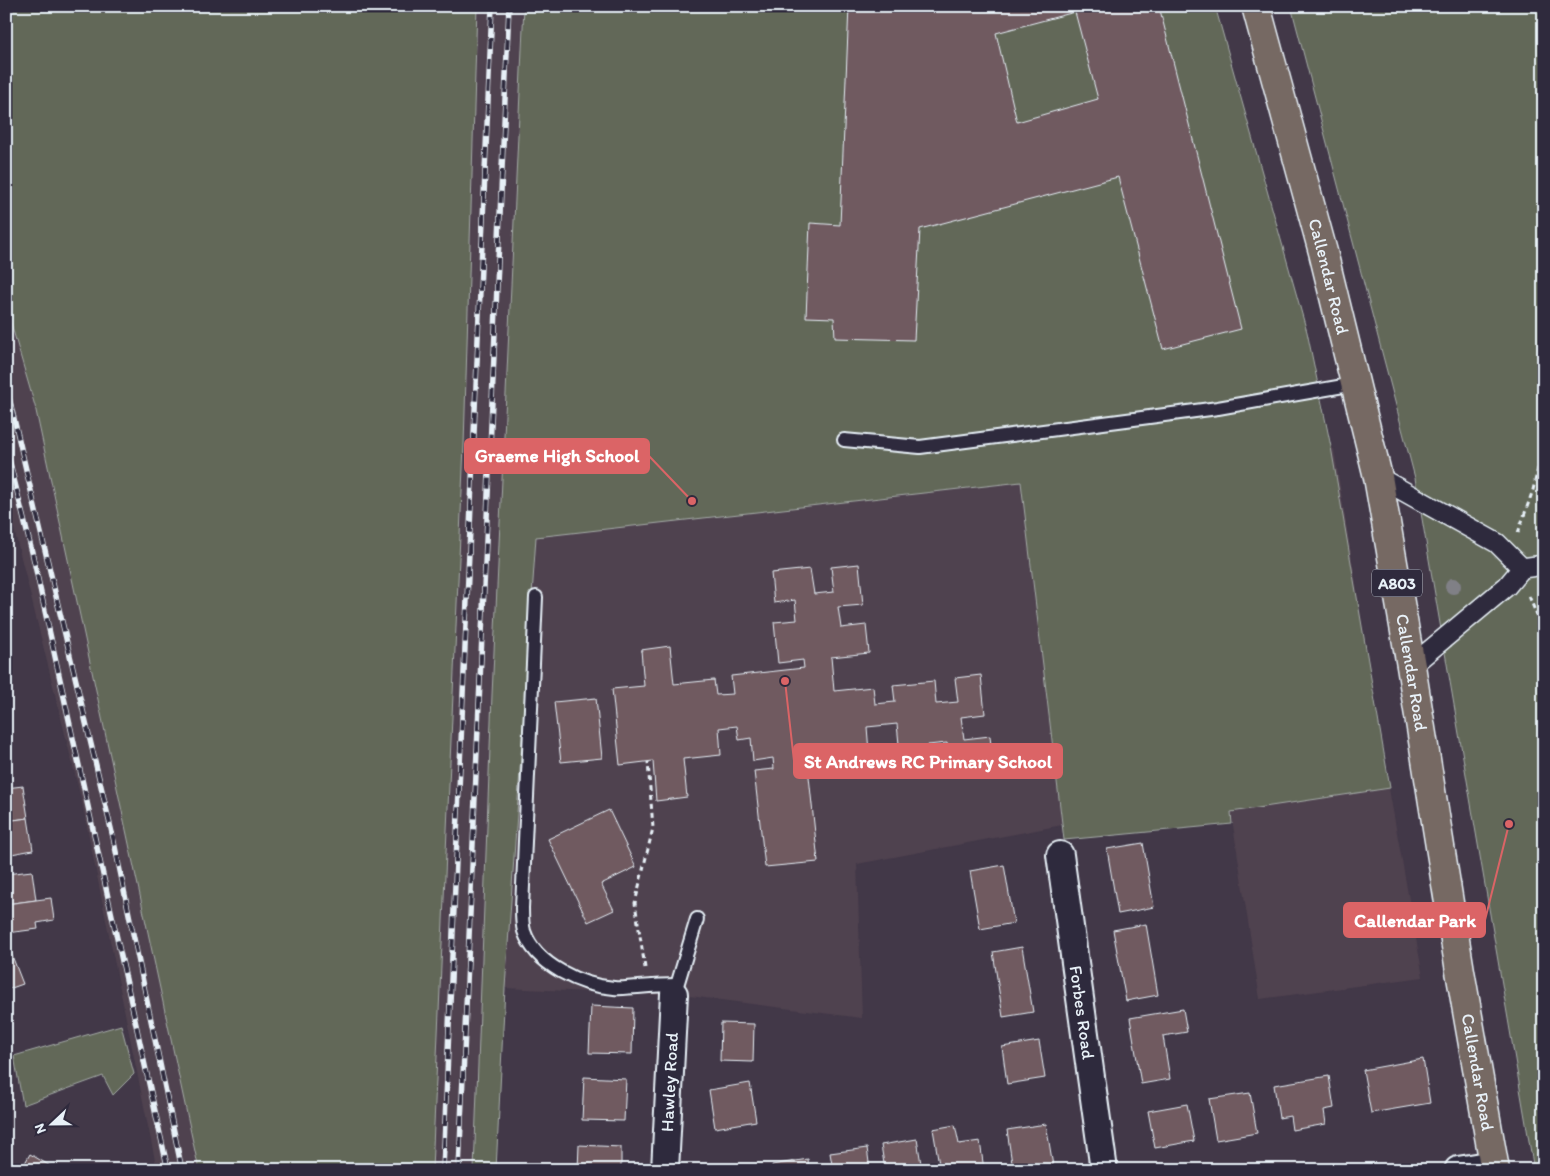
<svg xmlns="http://www.w3.org/2000/svg" width="1550" height="1176" font-family="Itim,sans-serif">
  <rect width="100%" height="100%" fill="#423848"/>
  <filter id="ink" filterUnits="userSpaceOnUse"><feTurbulence type="fractalNoise" baseFrequency=".02" numOctaves="2"/><feDisplacementMap in="SourceGraphic" scale="10" xChannelSelector="R" yChannelSelector="G"/><feConvolveMatrix kernelMatrix="1 2 1 2 8 2 1 2 1" color-interpolation-filters="sRGB"/></filter>
  <g filter="url(#ink)">
    <g fill="#50424f">
      <path d="M420,6H1215L1307,334L1327,441L1333,449H1334L1389,789L1423,977L1260,999L1231,812L1154,464L687,520L1021,482L1062,825L857,864L862,1018L674,994L654,995L505,988L496,1170H404Z"/>
      <path d="M6,306L35,406L199,1170H157L82,802L6,497Z"/>
    </g>
    <g fill="#626759" stroke="#a5aca8">
      <path d="M6,6H477L464,445L432,1170H199L35,406L6,306Z"/>
      <path d="M524,6H1215L1307,332L1331,447L1390,788L1231,812L1232,824L1064,840L1021,482L536,537L505,988L496,1170H474L492,695Z"/>
      <path d="M1291,6H1544V1170H1534L1415,478Z"/>
      <path d="M121,1025L134,1074L113,1095L103,1076L23,1105L14,1056Z"/>
    </g>
    <g fill="#705a60" stroke="#e8f1f8" fill-rule="evenodd">
      <path d="M849,6H1159L1241,329L1163,349L1118,177L920,229L914,340L835,338L834,318L806,317L810,223L840,225ZM1075,12L1098,99L1017,122L996,33Z"/>
      <path d="M859,564L863,605L838,607L841,628L866,625L869,653L831,657L834,691L873,687L875,704L895,702L893,685L934,681L936,704L958,702L955,678L981,675L985,714L961,717L964,739L990,736L993,764L950,769L947,743L928,745L931,771L902,774L897,724L867,727L869,752L805,758L806,767H808L818,862L765,867L754,771L774,769L773,758L753,761L751,738L739,740L737,726L719,728L721,755L683,759L687,797L656,801L653,761L620,765L612,689L644,686L641,650L670,646L674,684L714,680L716,695L733,694L731,676L804,668L803,660L778,663L774,622L797,620L795,600L774,603L771,573L810,569L814,594L834,592L831,567Z"/>
      <path d="M596,698L602,758L561,762L554,702Z"/>
      <path d="M23,786L28,818L6,821V788Z"/>
      <path d="M609,810L636,867L601,884L614,910L588,922L548,839Z"/>
      <path d="M28,818L33,850L6,855V821Z"/>
      <path d="M1143,843L1154,907L1118,914L1107,849Z"/>
      <path d="M1004,865L1014,923L980,929L970,871Z"/>
      <path d="M32,871L36,900L6,904V874Z"/>
      <path d="M51,898L54,920L37,923L38,929L7,933L6,904Z"/>
      <path d="M1146,924L1158,995L1126,1001L1113,930Z"/>
      <path d="M1022,947L1033,1012L1003,1017L993,952Z"/>
      <path d="M9,948L23,984L6,990V949Z"/>
      <path d="M591,1006L633,1008L632,1054L589,1053Z"/>
      <path d="M1183,1009L1187,1032L1163,1036L1170,1079L1141,1084L1130,1018Z"/>
      <path d="M721,1023L754,1024L753,1062L720,1061Z"/>
      <path d="M1039,1041L1045,1078L1007,1084L1002,1047Z"/>
      <path d="M1423,1059L1430,1103L1371,1113L1363,1070Z"/>
      <path d="M1329,1076L1334,1108L1324,1110L1326,1124L1292,1130L1290,1116L1279,1118L1274,1085Z"/>
      <path d="M584,1077L626,1079L624,1121L582,1120Z"/>
      <path d="M750,1083L756,1121L715,1128L709,1090Z"/>
      <path d="M1250,1093L1257,1133L1216,1140L1209,1099Z"/>
      <path d="M1187,1104L1194,1141L1155,1148L1148,1111Z"/>
      <path d="M1046,1124L1053,1166L1033,1170H1013L1007,1130Z"/>
      <path d="M955,1125L959,1144L980,1141L984,1170H940L933,1129Z"/>
      <path d="M917,1139L922,1170H885L881,1145Z"/>
      <path d="M579,1145L621,1147V1170H578Z"/>
      <path d="M867,1148L870,1170H833L830,1153Z"/>
      <path d="M30,1154L57,1170H21Z"/>
      <path d="M808,1159L809,1170H773L772,1165Z"/>
    </g>
    <g fill="none" stroke-linecap="round" stroke-linejoin="round">
      <g stroke="#e8f1f8" stroke-width="16">
        <g id="service">
          <path d="M844,440L920,447L1218,408L1355,384"/>
          <path d="M536,597L522,908C522,916 522,924 524,931C535,965 582,986 614,988C622,989 630,987 638,987C650,986 663,985 676,985"/>
          <path d="M675,992L697,919"/>
        </g>
      </g>
      <g stroke="#e8f1f8" stroke-width="22">
        <g id="pedestrian">
          <path d="M1378,477L1497,543L1522,568L1507,586L1411,666"/>
          <path d="M1522,568L1544,565"/>
        </g>
      </g>
      <g stroke="#e8f1f8" stroke-width="30">
        <g id="minor">
          <path id="s1" d="M1060,855L1104,1170"/>
          <path id="s2" d="M665,1170L674,994"/>
          <path d="M1458,1170L1494,1164"/>
        </g>
      </g>
      <g stroke="#e8f1f8" stroke-width="31">
        <g id="primary">
          <path id="s3" d="M1256,6L1323,252L1378,477L1411,666L1460,971L1495,1170"/>
        </g>
      </g>
      <g stroke="#e8f1f8" stroke-width="3" stroke-dasharray="5 4" stroke-linecap="butt">
        <path d="M1542,151L1544,159"/>
        <path d="M1518,533L1533,490L1544,442"/>
        <path d="M1529,596L1544,633"/>
        <path d="M645,968L635,903L653,828L648,762"/>
      </g>
      <use href="#service" stroke="#2f2a3d" stroke-width="12"/>
      <use href="#pedestrian" stroke="#2f2a3d" stroke-width="19"/>
      <use href="#minor" stroke="#2f2a3d" stroke-width="26"/>
      <use href="#primary" stroke="#766964" stroke-width="28"/>
      <g stroke="#e8f1f8" stroke-width="5.5">
        <g id="rail">
          <path d="M6,385L113,837L182,1170"/>
          <path d="M6,447L32,552L168,1170"/>
          <path d="M443,1170L492,6"/>
          <path d="M459,1170L509,6"/>
        </g>
      </g>
      <use href="#rail" stroke="#2f2a3d" stroke-width="4" stroke-dasharray="11" stroke-linecap="butt"/>
    </g>
    <circle fill="#808086" cx="1453" cy="586" r="8"/>
  </g>
  <g text-anchor="middle" dominant-baseline="central" stroke-width="5" stroke-linejoin="round" paint-order="stroke">
    <rect fill="#2f2a3d" stroke="#b0b5c0" stroke-width="1" x="1372" y="569.5" width="50" height="27" rx="4"/>
    <g font-size="16" font-weight="bold" fill="#e8f1f8">
      <text x="1397" y="583">A803</text>
    </g>
    <g font-size="18" fill="#e8f1f8" stroke="#2f2a3d">
      <text stroke="none"><textPath href="#s3" startOffset="280">Callendar Road</textPath></text>
      <text stroke="none"><textPath href="#s3" startOffset="685">Callendar Road</textPath></text>
      <text stroke="none"><textPath href="#s1" startOffset="159">Forbes Road</textPath></text>
      <text stroke="none"><textPath href="#s3" startOffset="1090">Callendar Road</textPath></text>
      <text stroke="none"><textPath href="#s2" startOffset="88">Hawley Road</textPath></text>
    </g>
  </g>
  <path fill="none" stroke="#db6466" stroke-width="2" d="M692 501L649 456M785 681L794 761M1509 824L1485 920"/>
  <g fill="#db6466" stroke="#2f2a3d" stroke-width="2">
    <circle cx="692" cy="501" r="5"/>
    <circle cx="785" cy="681" r="5"/>
    <circle cx="1509" cy="824" r="5"/>
  </g>
  <g fill="#db6466" stroke="#db6466" stroke-width="2">
    <rect x="465" y="439" width="184" height="34" rx="5"/>
    <rect x="794" y="744" width="268" height="34" rx="5"/>
    <rect x="1344" y="903" width="141" height="34" rx="5"/>
  </g>
  <g font-size="19" text-anchor="middle" font-weight="bold" fill="#fff">
    <text x="557" y="462">Graeme High School</text>
    <text x="928" y="768">St Andrews RC Primary School</text>
    <text x="1415" y="927">Callendar Park</text>
  </g>
  <rect width="1550" height="1176" fill="none" stroke="#2f2a3d" stroke-width="25"/>
  <rect x="12" y="12" width="1525" height="1151" fill="none" stroke="#e8f1f8" stroke-width="2" filter="url(#ink)"/>
  <g transform="translate(52 1124) rotate(248)" stroke="#2f2a3d" stroke-width="4" paint-order="stroke">
  <path d="M0-4L9 19L0 12L-9 19Z" fill="#e8f1f8"/>
  <text y="-8" font-size="14" font-weight="bold" text-anchor="middle" fill="#e8f1f8">N</text>
  </g>
</svg>
